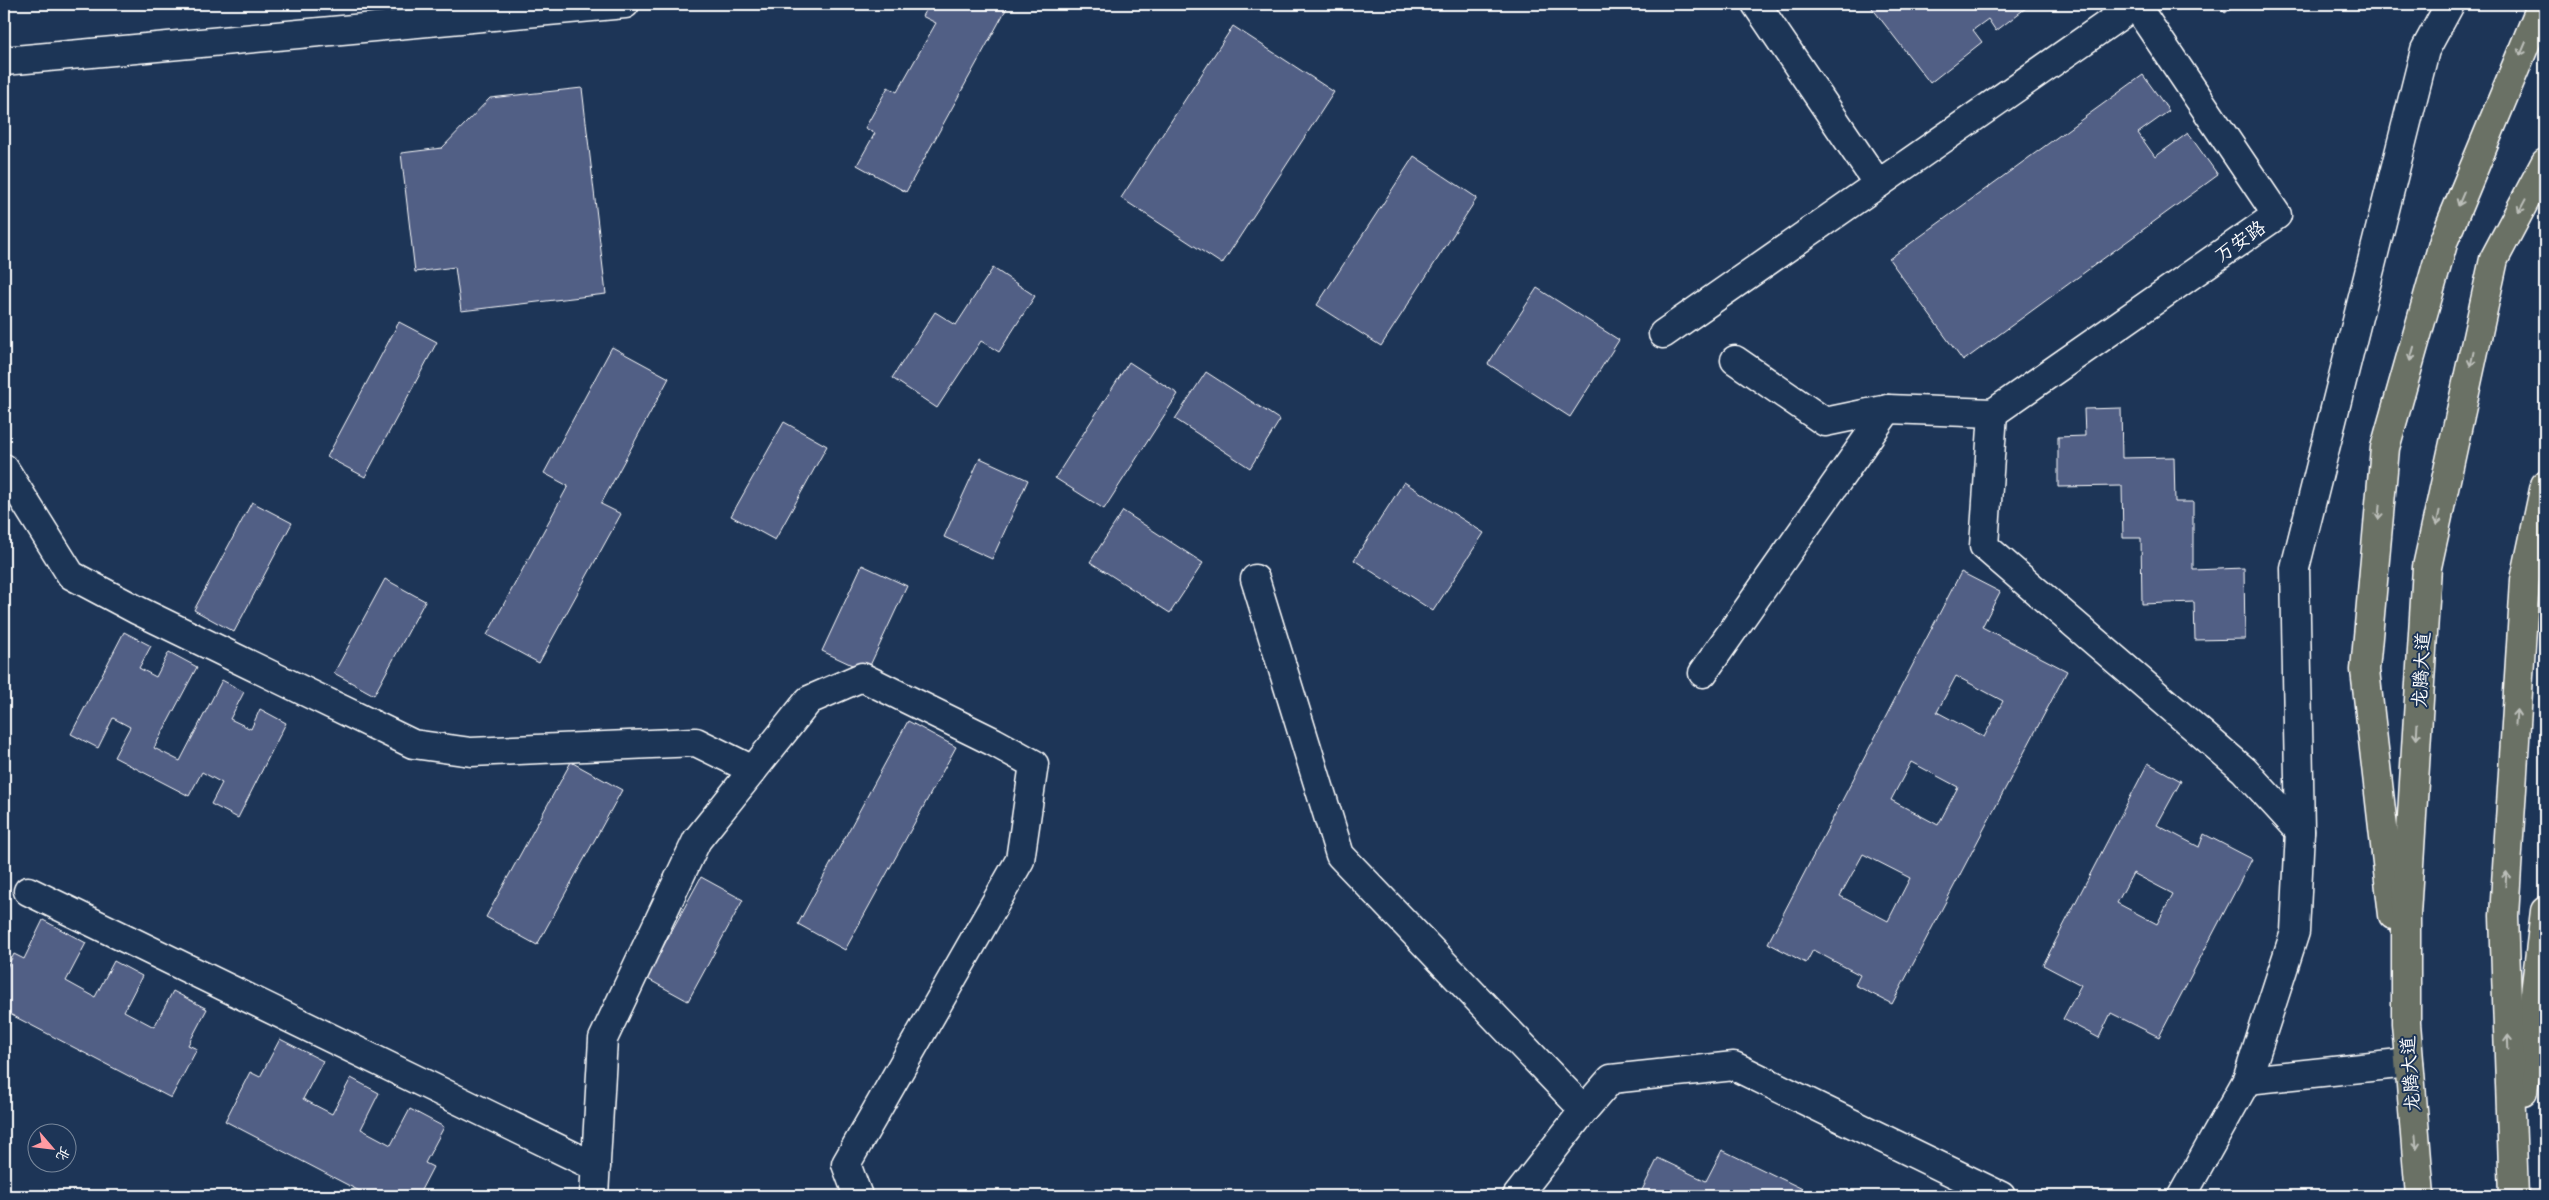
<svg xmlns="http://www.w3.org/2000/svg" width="2549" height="1200" font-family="Itim,'LXGW WenKai TC',sans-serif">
  <rect width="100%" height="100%" fill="#1d3557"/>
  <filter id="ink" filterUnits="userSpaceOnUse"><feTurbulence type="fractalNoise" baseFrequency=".02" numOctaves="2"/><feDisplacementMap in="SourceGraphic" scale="10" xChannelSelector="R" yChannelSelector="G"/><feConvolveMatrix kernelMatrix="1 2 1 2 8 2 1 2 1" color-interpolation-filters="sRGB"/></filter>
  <g filter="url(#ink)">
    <g fill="#515e85" stroke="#fff" fill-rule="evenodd">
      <path d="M929,4H1009L906,192L857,165L875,133L865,128L888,87L897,92L936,23L922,16Z"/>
      <path d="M1869,4H2031L1996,31L1988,19L1973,30L1982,42L1930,83Z"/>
      <path d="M2218,4H2238L2225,13Z"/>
      <path d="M1233,26L1334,92L1222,264L1121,198Z"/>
      <path d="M2143,75L2169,111L2138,133L2155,157L2188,133L2218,175L1963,361L1889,259Z"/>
      <path d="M582,88L606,294L461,311L455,267L415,272L401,153L442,148L490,98Z"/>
      <path d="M1414,156L1477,198L1381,346L1317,305Z"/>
      <path d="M993,268L1035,296L999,352L981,341L937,408L892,378L935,312L956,325Z"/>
      <path d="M1537,288L1619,340L1570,417L1488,364Z"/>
      <path d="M399,322L437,342L365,477L327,457Z"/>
      <path d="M612,347L669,378L601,504L621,514L539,663L487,635L568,486L544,473Z"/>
      <path d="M1129,362L1178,394L1104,509L1055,478Z"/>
      <path d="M1206,372L1280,420L1250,468L1175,419Z"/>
      <path d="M2121,408L2122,458L2174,457L2175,502H2193V570L2244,568L2245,639L2195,640L2194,602L2142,604L2141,538H2123L2122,486L2058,487V437L2085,436L2084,409Z"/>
      <path d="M784,422L827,446L775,540L731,516Z"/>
      <path d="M980,458L1028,480L992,559L944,537Z"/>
      <path d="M1404,482L1484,533L1433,611L1354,560Z"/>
      <path d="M252,502L292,523L234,632L194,610Z"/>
      <path d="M1123,511L1203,563L1170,613L1090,562Z"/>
      <path d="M862,565L907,586L867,672L822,651Z"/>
      <path d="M1961,572L2000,592L1982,627L2067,671L1892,1004L1855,985L1860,975L1813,950L1806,963L1768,943ZM1956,676L2003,701L1984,737L1937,712ZM1911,762L1958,787L1938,825L1891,800ZM1863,854L1910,878L1888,921L1840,896Z"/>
      <path d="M385,579L425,601L374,695L334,673Z"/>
      <path d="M124,632L151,646L139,668L156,677L169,652L197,667L154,748L180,761L222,680L244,692L230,719L251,729L260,709L286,723L238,818L211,804L222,783L202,772L189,796L114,757L130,727L113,718L98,748L71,734Z"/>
      <path d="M908,721L956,747L845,950L798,924Z"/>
      <path d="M571,762L622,790L537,945L486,917Z"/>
      <path d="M2148,763L2181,781L2157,825L2199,847L2204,834L2252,859L2159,1037L2111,1013L2099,1038L2063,1019L2081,985L2043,965ZM2133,873L2173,894L2157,924L2117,903Z"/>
      <path d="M701,877L743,900L688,1001L646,978Z"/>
      <path d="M43,920L86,943L66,981L95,997L114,961L142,976L124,1011L154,1027L173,991L207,1009L188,1045L197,1049L171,1098L4,1011V973L14,954L24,959Z"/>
      <path d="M280,1039L323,1061L303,1099L332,1114L351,1078L379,1093L361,1129L391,1145L410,1109L444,1127L425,1163L433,1167L418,1196H369L225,1121L250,1072L260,1077Z"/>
      <path d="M1722,1150L1817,1196H1639L1658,1158L1706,1181Z"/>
    </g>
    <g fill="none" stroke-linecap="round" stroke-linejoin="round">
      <g stroke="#fff" stroke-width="31">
        <g id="minor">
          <path d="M1756,4L1878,184"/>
          <path d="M4,61L625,4"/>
          <path d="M1663,334L2135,5"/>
          <path d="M1735,360L1825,422L1888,409L1993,413L1984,546L2244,770L2300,831"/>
          <path d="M1993,413L2277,215L2135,4"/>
          <path d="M4,468L71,575L137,610L413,744L471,752L696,742L753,770"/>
          <path d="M1255,579L1340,855L1584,1110"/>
          <path d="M1703,673L1888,409"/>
          <path d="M28,891L596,1167"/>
          <path d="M2247,1080L2409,1063"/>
          <path d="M594,1196L603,1039L697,840L809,700L862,677L994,742L1034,764L1020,860L846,1164L858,1196"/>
          <path d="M1517,1196L1584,1110L1611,1079L1734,1066L2001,1196"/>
          <path d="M2182,1196L2247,1080L2295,932L2300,831L2295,568L2425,50L2450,4"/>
        </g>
      </g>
      <g stroke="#fff" stroke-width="31">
        <g id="highway">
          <path d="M2393,915L2365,670L2385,448L2444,240L2542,4"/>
          <path d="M2523,1092L2545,911"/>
          <path d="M2420,1196L2406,1023V915L2427,567L2494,259L2545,163"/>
          <path d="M2514,1196L2504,916L2525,580L2545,485"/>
        </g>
      </g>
      <use href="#minor" stroke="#1d3557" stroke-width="28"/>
      <use href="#highway" stroke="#6b7165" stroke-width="28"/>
    </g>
    <defs><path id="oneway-shaft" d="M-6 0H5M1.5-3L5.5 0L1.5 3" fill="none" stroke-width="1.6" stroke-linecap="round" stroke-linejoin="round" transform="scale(1.25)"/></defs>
    <g stroke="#bcbfba">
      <use href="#oneway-shaft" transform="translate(2523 49) rotate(113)"/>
      <use href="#oneway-shaft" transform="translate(2461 199) rotate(113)"/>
      <use href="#oneway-shaft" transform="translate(2522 206) rotate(118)"/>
      <use href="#oneway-shaft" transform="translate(2412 354) rotate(106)"/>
      <use href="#oneway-shaft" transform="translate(2472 359) rotate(102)"/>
      <use href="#oneway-shaft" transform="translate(2379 512) rotate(95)"/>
      <use href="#oneway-shaft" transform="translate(2438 518) rotate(102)"/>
      <use href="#oneway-shaft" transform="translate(2516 717) rotate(-86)"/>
      <use href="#oneway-shaft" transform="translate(2417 732) rotate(93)"/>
      <use href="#oneway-shaft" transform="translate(2506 879) rotate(-86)"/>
      <use href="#oneway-shaft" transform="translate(2508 1042) rotate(-92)"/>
      <use href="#oneway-shaft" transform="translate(2416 1142) rotate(85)"/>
    </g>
  </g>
  <g text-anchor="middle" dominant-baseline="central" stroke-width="4" stroke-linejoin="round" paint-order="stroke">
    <g font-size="19" fill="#fff" stroke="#1d3557">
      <text transform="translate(2240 241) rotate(-35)">万安路</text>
      <text transform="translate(2421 670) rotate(-87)">龙腾大道</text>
      <text transform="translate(2410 1074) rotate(-94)">龙腾大道</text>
    </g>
  </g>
  <rect width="2549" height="1200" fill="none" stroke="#1d3557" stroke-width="20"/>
  <rect x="10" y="10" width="2529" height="1180" fill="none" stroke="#fff" stroke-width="2" filter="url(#ink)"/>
  <g transform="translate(52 1148) rotate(118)"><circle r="24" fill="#1d3557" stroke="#77869a"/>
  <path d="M0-4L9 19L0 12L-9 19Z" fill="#ff9aa2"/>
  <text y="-8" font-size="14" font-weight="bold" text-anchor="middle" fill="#ffffff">北</text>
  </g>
</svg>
